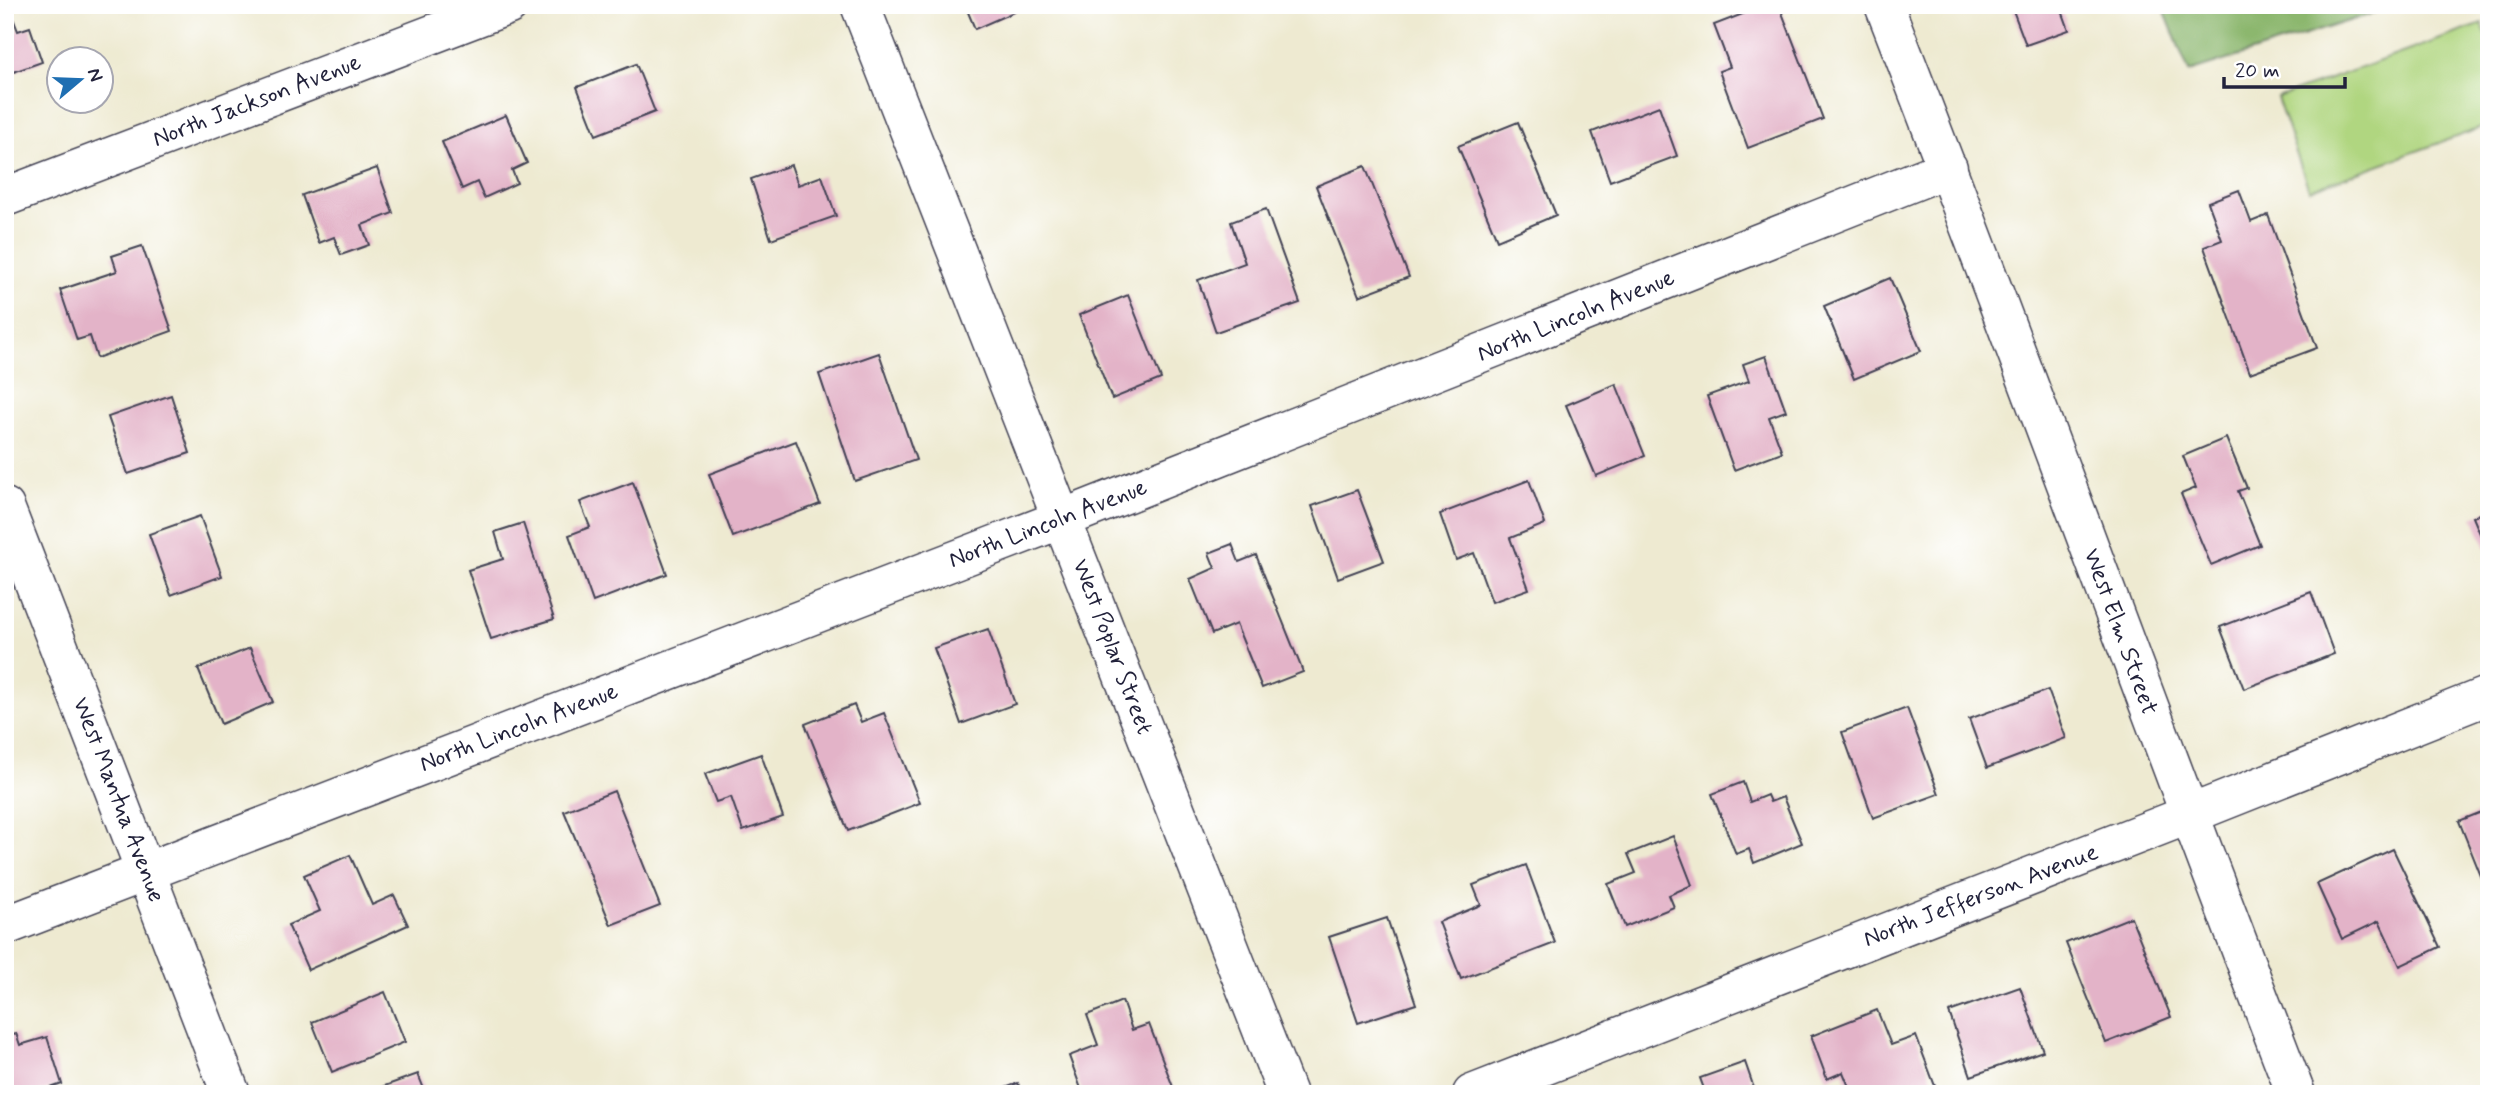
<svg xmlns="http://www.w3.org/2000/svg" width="2494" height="1099" font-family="Mynerve,sans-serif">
  <rect width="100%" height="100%" fill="#fff"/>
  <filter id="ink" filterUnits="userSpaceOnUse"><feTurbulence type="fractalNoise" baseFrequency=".0143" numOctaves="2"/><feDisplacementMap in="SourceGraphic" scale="14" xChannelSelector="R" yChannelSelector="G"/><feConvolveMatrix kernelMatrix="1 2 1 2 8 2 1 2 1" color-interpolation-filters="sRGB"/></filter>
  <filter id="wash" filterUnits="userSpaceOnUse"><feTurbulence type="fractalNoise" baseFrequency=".00686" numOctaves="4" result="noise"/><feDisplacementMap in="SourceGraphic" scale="28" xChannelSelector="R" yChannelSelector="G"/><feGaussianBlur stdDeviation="1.57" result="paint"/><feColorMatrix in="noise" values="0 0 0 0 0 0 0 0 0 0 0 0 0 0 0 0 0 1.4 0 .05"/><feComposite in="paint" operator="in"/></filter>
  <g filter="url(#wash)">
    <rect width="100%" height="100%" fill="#eeead1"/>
    <path fill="#b0d680" stroke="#697c5e" stroke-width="2" d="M2482,24L2489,43V125L2309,190L2277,98Z"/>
    <path fill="#8cb76e" stroke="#576c54" stroke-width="2" d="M2162,5H2399L2189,72Z"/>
    <g id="blocks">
      <g fill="#e3b3c8">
        <path d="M5,5H8L18,31L30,27L42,62L5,75Z"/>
        <path d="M965,5H1022L1023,8L975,29Z"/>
        <path d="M1766,5H1779L1823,119L1748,148L1719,71L1730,67L1714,25Z"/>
        <path d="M2011,5H2060L2069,30L2026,45Z"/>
        <path d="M636,64L655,112L596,135L577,87Z"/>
        <path d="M1659,106L1677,156L1610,181L1592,132Z"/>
        <path d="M506,115L527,163L512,170L517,183L484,198L477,182L462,189L442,142Z"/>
        <path d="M1518,122L1556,215L1497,240L1458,146Z"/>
        <path d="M791,165L798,185L822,176L836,216L771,239L751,179Z"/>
        <path d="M1365,166L1409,277L1359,296L1316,186Z"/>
        <path d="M377,168L393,213L362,225L369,245L341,255L334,237L319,243L302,195Z"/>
        <path d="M2239,190L2251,222L2268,215L2317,348L2250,373L2204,247L2222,240L2208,202Z"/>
        <path d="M1266,209L1300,303L1216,332L1198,280L1245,263L1231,222Z"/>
        <path d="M142,246L172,331L97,358L90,336L77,340L60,290L117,271L112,256Z"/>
        <path d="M1890,278L1921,351L1854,379L1824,306Z"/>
        <path d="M1128,295L1161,379L1112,399L1079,315Z"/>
        <path d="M879,353L916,460L855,481L819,374Z"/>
        <path d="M1766,356L1786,411L1769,417L1782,452L1734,470L1707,396L1749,381L1743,364Z"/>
        <path d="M1616,384L1645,456L1596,476L1566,405Z"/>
        <path d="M171,395L190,453L128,474L108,417Z"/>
        <path d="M2226,438L2247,488L2238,491L2260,545L2211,565L2181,494L2196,488L2183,456Z"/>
        <path d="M796,441L820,504L733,537L709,474Z"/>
        <path d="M1529,480L1545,524L1510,538L1529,589L1492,602L1474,553L1456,560L1440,514Z"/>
        <path d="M633,482L667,574L593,602L569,535L590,527L580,502Z"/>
        <path d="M1357,490L1384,561L1338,578L1312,506Z"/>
        <path d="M2489,510V555L2473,517Z"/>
        <path d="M200,516L222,576L171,595L149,534Z"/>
        <path d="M523,523L554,619L491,639L468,570L503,559L495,532Z"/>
        <path d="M1232,544L1239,562L1256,555L1303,672L1262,688L1236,624L1212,634L1190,579L1215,568L1209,553Z"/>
        <path d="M2311,592L2334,654L2244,689L2220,627Z"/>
        <path d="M988,629L1015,704L961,724L934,648Z"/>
        <path d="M250,648L273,702L221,724L198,669Z"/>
        <path d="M2048,690L2066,738L1987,768L1969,719Z"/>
        <path d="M854,705L861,722L884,713L920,803L848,831L805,724Z"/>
        <path d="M1907,708L1939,794L1873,818L1842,732Z"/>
        <path d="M761,754L783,817L743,831L731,797L716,802L705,774Z"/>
        <path d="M1743,782L1750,802L1767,795L1770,802L1783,797L1802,843L1754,863L1749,849L1736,854L1712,794Z"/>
        <path d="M614,791L660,906L611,925L564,811Z"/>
        <path d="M2489,809V896L2459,821Z"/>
        <path d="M1673,836L1692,885L1669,895L1674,907L1625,927L1608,884L1636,873L1628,854Z"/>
        <path d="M2393,849L2440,947L2400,966L2379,921L2342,939L2317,884Z"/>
        <path d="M350,855L372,905L394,895L408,925L308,970L288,925L320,911L304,875Z"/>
        <path d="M1526,865L1555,943L1461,979L1439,922L1481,905L1473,885Z"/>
        <path d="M2131,917L2171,1017L2106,1043L2066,943Z"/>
        <path d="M1387,918L1416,1004L1358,1023L1329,937Z"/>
        <path d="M2020,987L2043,1051L1971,1076L1949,1012Z"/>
        <path d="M385,992L405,1042L332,1072L312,1022Z"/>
        <path d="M1122,1001L1132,1030L1149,1024L1173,1087L1155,1094H1083L1069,1056L1098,1045L1087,1015Z"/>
        <path d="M1877,1010L1891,1045L1916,1036L1938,1094H1852L1843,1072L1827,1079L1811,1036Z"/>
        <path d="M16,1033L20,1045L47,1037L62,1084L33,1094H5V1037Z"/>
        <path d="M1745,1062L1756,1094H1706L1700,1078Z"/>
        <path d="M418,1074L426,1094H365V1093Z"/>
        <path d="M1018,1083L1022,1094H990Z"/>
      </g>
    </g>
  </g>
  <g filter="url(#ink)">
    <use href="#blocks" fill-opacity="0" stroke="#414052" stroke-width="2"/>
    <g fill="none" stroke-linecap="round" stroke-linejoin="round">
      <g stroke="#414052" stroke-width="41">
        <g id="minor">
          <path d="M860,5L1287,1094"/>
          <path d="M1884,5C2025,366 2156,732 2296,1094"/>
          <path d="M5,197L509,5"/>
          <path d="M5,507L231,1094"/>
          <path d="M5,926L1062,519L1948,168"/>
          <path d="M1472,1094L2188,815L2489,695"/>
        </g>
      </g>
      <use href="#minor" stroke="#fff" stroke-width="38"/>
    </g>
  </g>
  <g text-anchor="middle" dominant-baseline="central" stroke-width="5" stroke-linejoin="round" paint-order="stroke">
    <g font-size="24" fill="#22223b" stroke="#fff">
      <text transform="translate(257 101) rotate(-21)">North Jackson Avenue</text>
      <text transform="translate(1576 316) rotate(-22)">North Lincoln Avenue</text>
      <text transform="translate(1048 524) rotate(-21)">North Lincoln Avenue</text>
      <text transform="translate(2120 632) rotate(70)">West Elm Street</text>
      <text transform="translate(1112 647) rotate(69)">West Poplar Street</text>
      <text transform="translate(519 728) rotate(-21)">North Lincoln Avenue</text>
      <text transform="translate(118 800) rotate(69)">West Mantua Avenue</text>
      <text transform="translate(1981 896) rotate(-21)">North Jefferson Avenue</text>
    </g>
  </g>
  <rect width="2494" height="1099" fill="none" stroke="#fff" stroke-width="28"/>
  <g transform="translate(80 80) rotate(71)"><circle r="33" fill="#ffffff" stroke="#a7a7b1" stroke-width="2"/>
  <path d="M0-5L12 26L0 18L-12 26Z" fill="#1f6fb2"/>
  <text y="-10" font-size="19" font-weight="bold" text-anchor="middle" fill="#22223b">N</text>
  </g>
  <path d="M2224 77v10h121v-10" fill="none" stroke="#22223b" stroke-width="3.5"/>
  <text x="2235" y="77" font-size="21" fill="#22223b" stroke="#ffffff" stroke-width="5" paint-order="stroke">20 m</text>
</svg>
